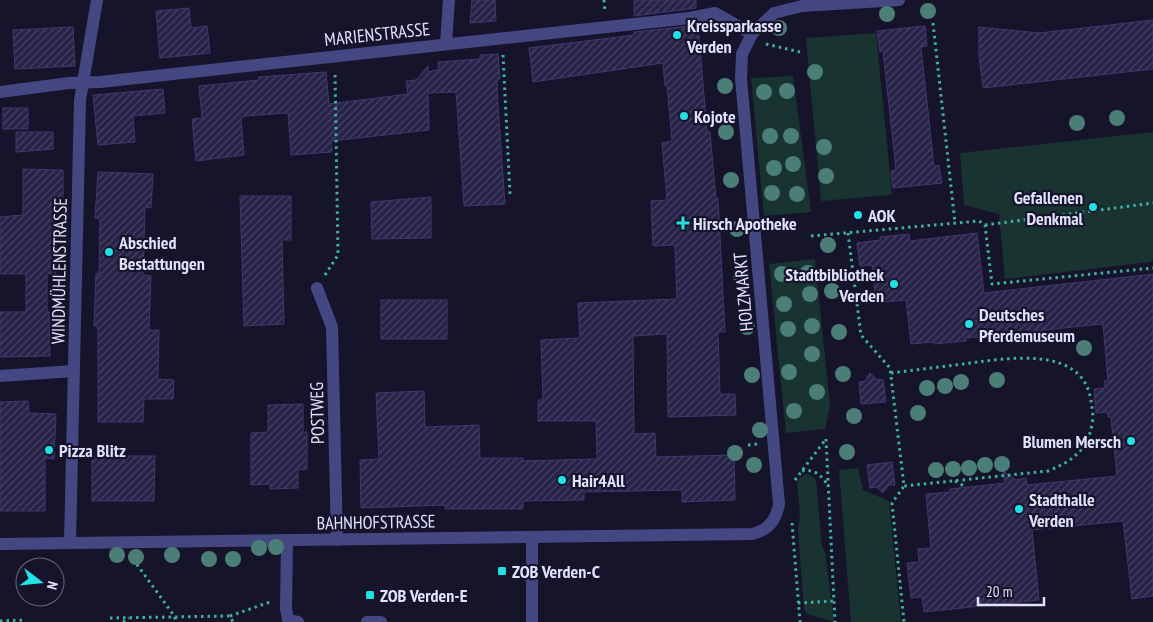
<svg xmlns="http://www.w3.org/2000/svg" width="1153" height="622" font-family="'PT Sans Narrow',sans-serif">
  <defs>
    <pattern id="building-hatch" width="6" height="6" patternUnits="userSpaceOnUse" patternTransform="scale(1.25)"><rect width="6" height="6" fill="#272348"/><path d="M-1 1l2-2M0 6l6-6M5 7l2-2" fill="none" stroke="#464363"/></pattern>
  </defs>
  <rect width="100%" height="100%" fill="#16142a"/>
  <g fill="#183330">
    <path d="M876,33L892,195L821,201L806,38Z"/>
    <path d="M793,76L811,212L764,216L751,78Z"/>
    <path d="M1153,132V260L1150,262L1005,279L999,214L964,205L960,153Z"/>
    <path d="M815,259L830,406L825,429L786,433L769,264Z"/>
    <path d="M858,468L863,490L889,501L901,622H851L839,470Z"/>
    <path d="M806,474L810,475L816,480L822,547L825,552L834,622L807,614L804,609L798,530L800,513L797,482L800,478Z"/>
  </g>
  <g fill="url(#building-hatch)" stroke="#3f3771">
    <path d="M472,0H495L496,21L470,23Z"/>
    <path d="M634,0H696V8L634,16Z"/>
    <path d="M189,8L191,28L207,26L210,53L160,58L156,11Z"/>
    <path d="M1153,20V69L983,88L979,56V27L1039,33Z"/>
    <path d="M698,25L707,131L710,132L716,198H718L725,332H718L720,394H735L736,415L668,417L667,334L633,336L634,434L655,433L656,457L734,455L735,500L682,502V490L584,492V500L523,501V509H445V505L361,508L360,460L379,459L376,393L424,391L425,427L479,425L480,458H523V461L597,459L596,421H538V400H543L541,340L580,338L578,303L677,299L675,245L653,246L651,201L667,200L662,143L672,141L667,85L665,86L663,63L533,82L529,48L634,35V32Z"/>
    <path d="M925,26L927,46L921,47L934,166L939,165L942,183L893,188L891,171L896,170L883,51L880,52L877,31Z"/>
    <path d="M73,27L75,66L15,69L13,30Z"/>
    <path d="M498,54L500,79H497L498,105L505,204L464,206L456,92L428,93L429,130L331,141L332,152L291,155L288,113L245,116L241,118L244,155L196,161L192,119L202,118L199,86L259,80V77L326,72L329,104L408,94L406,81L416,80L428,66V72L439,69L438,62L480,59V55Z"/>
    <path d="M163,89L165,113L133,116L135,142L98,145L93,95Z"/>
    <rect x="3" y="108" width="25" height="21"/>
    <path d="M16,132H53V149L16,152Z"/>
    <path d="M23,169L63,170V229H57L56,274H47V312H49L50,356L0,357V312H26V274H0V217L23,215Z"/>
    <path d="M98,172L153,174L151,208L145,207L143,275L151,276L149,330H159L158,379L174,380L173,399H144L143,422H98V327L94,326L96,273L99,274L100,219L95,218Z"/>
    <path d="M240,196H291V240H282L284,324L244,326Z"/>
    <path d="M431,197V238L372,239L371,202Z"/>
    <path d="M977,233L984,293L1153,274V596L1132,599L1123,521L1032,530L1039,600L924,612L922,597L911,598L907,563L919,562L918,549L931,548L926,494L950,492V489L1005,483L1003,471L1016,480L1026,478L1027,485L1117,476L1111,417H1108L1107,412L1096,413L1094,389L1105,388L1104,381H1108L1103,324L966,338V341L934,344V342L911,344L906,300L876,303L872,265L860,266L857,243L880,240V237L909,234L910,241Z"/>
    <rect x="381" y="300" width="66" height="39"/>
    <path d="M870,373L877,380L883,379L886,402L861,404L859,382L865,381Z"/>
    <path d="M28,401L29,413L56,414L54,459L45,458V511H0V402Z"/>
    <path d="M303,404V432H307V469L298,470V488L270,489V484L251,485V433L268,432V405Z"/>
    <path d="M92,456H155L154,501H92Z"/>
    <path d="M892,462L895,485H889L883,493L876,487L870,488L867,465Z"/>
  </g>
  <g fill="none" stroke-linecap="round" stroke-linejoin="round">
    <g stroke="#40b0a1" stroke-width="3" stroke-dasharray="2.5 4" stroke-linecap="butt">
      <path d="M604,0L605,12"/>
      <path d="M933,23L955,223"/>
      <path d="M766,44L800,52"/>
      <path d="M503,55L510,194"/>
      <path d="M985,225L1153,203"/>
      <path d="M848,233L861,335L890,368L904,486L892,503L904,622"/>
      <path d="M811,236L979,221L985,225L992,284L1153,268"/>
      <path d="M325,275L338,255L335,72"/>
      <path d="M891,373C915,370 939,367 963,364C1003,359 1083,343 1091,401C1092,408 1094,417 1092,424C1088,450 1071,462 1048,471L904,486"/>
      <path d="M826,439L835,622"/>
      <path d="M748,445L758,444"/>
      <path d="M802,471C814,468 824,477 828,487"/>
      <path d="M795,480L826,439"/>
      <path d="M955,481L966,487"/>
      <path d="M792,523L800,622"/>
      <path d="M133,559L175,617V622"/>
      <path d="M798,603L835,601"/>
      <path d="M230,616L270,602"/>
      <path d="M110,618L230,616L233,622"/>
      <path d="M0,621L23,620"/>
      <path d="M123,622L129,618"/>
    </g>
    <g stroke="#454783" stroke-width="12">
      <path d="M446,44L449,0"/>
      <path d="M0,92L69,83L100,82L690,18L715,13L752,34"/>
      <path d="M317,288L332,327L337,540"/>
      <path d="M0,376L74,371"/>
      <path d="M532,537V622"/>
      <path d="M287,540L286,609L288,620L298,622"/>
      <path d="M70,543L80,100L97,0"/>
      <path d="M0,544L752,534C768,530 776,521 779,504L741,78L742,54L752,34L774,13L802,6L899,0"/>
      <path d="M367,622H381"/>
    </g>
  </g>
  <g fill="#4a7e76">
    <circle cx="928" cy="11" r="8"/>
    <circle cx="887" cy="14" r="8"/>
    <circle cx="779" cy="28" r="8"/>
    <circle cx="815" cy="72" r="8"/>
    <circle cx="725" cy="86" r="8"/>
    <circle cx="787" cy="91" r="8"/>
    <circle cx="764" cy="92" r="8"/>
    <circle cx="1117" cy="118" r="8"/>
    <circle cx="1077" cy="123" r="8"/>
    <circle cx="726" cy="132" r="8"/>
    <circle cx="770" cy="136" r="8"/>
    <circle cx="791" cy="136" r="8"/>
    <circle cx="824" cy="147" r="8"/>
    <circle cx="793" cy="164" r="8"/>
    <circle cx="774" cy="168" r="8"/>
    <circle cx="826" cy="176" r="8"/>
    <circle cx="731" cy="180" r="8"/>
    <circle cx="772" cy="193" r="8"/>
    <circle cx="797" cy="194" r="8"/>
    <circle cx="737" cy="229" r="8"/>
    <circle cx="828" cy="245" r="8"/>
    <circle cx="808" cy="273" r="8"/>
    <circle cx="782" cy="274" r="8"/>
    <circle cx="741" cy="276" r="8"/>
    <circle cx="832" cy="291" r="8"/>
    <circle cx="810" cy="294" r="8"/>
    <circle cx="784" cy="304" r="8"/>
    <circle cx="812" cy="326" r="8"/>
    <circle cx="747" cy="327" r="8"/>
    <circle cx="788" cy="329" r="8"/>
    <circle cx="839" cy="332" r="8"/>
    <circle cx="1084" cy="348" r="8"/>
    <circle cx="812" cy="354" r="8"/>
    <circle cx="789" cy="372" r="8"/>
    <circle cx="843" cy="374" r="8"/>
    <circle cx="752" cy="375" r="8"/>
    <circle cx="997" cy="380" r="8"/>
    <circle cx="961" cy="382" r="8"/>
    <circle cx="945" cy="386" r="8"/>
    <circle cx="927" cy="388" r="8"/>
    <circle cx="817" cy="392" r="8"/>
    <circle cx="794" cy="411" r="8"/>
    <circle cx="918" cy="413" r="8"/>
    <circle cx="854" cy="416" r="8"/>
    <circle cx="760" cy="430" r="8"/>
    <circle cx="847" cy="452" r="8"/>
    <circle cx="735" cy="453" r="8"/>
    <circle cx="1002" cy="464" r="8"/>
    <circle cx="754" cy="465" r="8"/>
    <circle cx="985" cy="465" r="8"/>
    <circle cx="969" cy="468" r="8"/>
    <circle cx="953" cy="469" r="8"/>
    <circle cx="936" cy="470" r="8"/>
    <circle cx="276" cy="547" r="8"/>
    <circle cx="259" cy="548" r="8"/>
    <circle cx="117" cy="555" r="8"/>
    <circle cx="172" cy="555" r="8"/>
    <circle cx="136" cy="557" r="8"/>
    <circle cx="209" cy="559" r="8"/>
    <circle cx="233" cy="559" r="8"/>
  </g>
  <g fill="#23e0e5" stroke="#16142a" stroke-width="2">
    <circle cx="677" cy="35" r="5"/>
    <circle cx="684" cy="116" r="5"/>
    <circle cx="1093" cy="207" r="5"/>
    <circle cx="858" cy="215" r="5"/>
    <path d="M680.5 215.5h5v5h5v5h-5v5h-5v-5h-5v-5h5z"/>
    <circle cx="109" cy="252" r="5"/>
    <circle cx="894" cy="284" r="5"/>
    <circle cx="969" cy="324" r="5"/>
    <circle cx="1131" cy="441" r="5"/>
    <circle cx="49" cy="450" r="5"/>
    <circle cx="562" cy="480" r="5"/>
    <circle cx="1019" cy="509" r="5"/>
    <rect x="497" y="566" width="10" height="10" rx="2.5"/>
    <rect x="365" y="590" width="10" height="10" rx="2.5"/>
  </g>
  <g text-anchor="middle" dominant-baseline="central" stroke-width="4.5" stroke-linejoin="round" paint-order="stroke">
    <g font-size="18" font-weight="bold" fill="#e2e1fb" stroke="#16142a" text-anchor="start">
      <text x="687" y="25">Kreissparkasse<tspan x="687" dy="21">Verden</tspan></text>
      <text x="694" y="116">Kojote</text>
      <text x="1083" y="197" text-anchor="end">Gefallenen<tspan x="1083" dy="21">Denkmal</tspan></text>
      <text x="868" y="215">AOK</text>
      <text x="693" y="223">Hirsch Apotheke</text>
      <text x="119" y="242">Abschied<tspan x="119" dy="21">Bestattungen</tspan></text>
      <text x="884" y="274" text-anchor="end">Stadtbibliothek<tspan x="884" dy="21">Verden</tspan></text>
      <text x="979" y="314">Deutsches<tspan x="979" dy="21">Pferdemuseum</tspan></text>
      <text x="1121" y="441" text-anchor="end">Blumen Mersch</text>
      <text x="59" y="450">Pizza Blitz</text>
      <text x="572" y="480">Hair4All</text>
      <text x="1029" y="499">Stadthalle<tspan x="1029" dy="21">Verden</tspan></text>
      <text x="512" y="571">ZOB Verden-C</text>
      <text x="380" y="595">ZOB Verden-E</text>
    </g>
    <g font-size="18" fill="#e2e1fb" stroke="#16142a">
      <text transform="translate(377 34) rotate(-6)">MARIENSTRASSE</text>
      <text transform="translate(59 271) rotate(-89)">WINDMÜHLENSTRASSE</text>
      <text transform="translate(743 292) rotate(-95)">HOLZMARKT</text>
      <text transform="translate(317 413) rotate(-91)">POSTWEG</text>
      <text transform="translate(376 522) rotate(-1)">BAHNHOFSTRASSE</text>
    </g>
  </g>
  <g transform="translate(40 582) rotate(106)"><circle r="24" fill="#16142a" stroke="#68667e"/>
  <path d="M0-4L9 19L0 12L-9 19Z" fill="#23e0e5"/>
  <text y="-8" font-size="14" font-weight="bold" text-anchor="middle" fill="#e2e1fb">N</text>
  </g>
  <path d="M978 597v8h66v-8" fill="none" stroke="#e2e1fb" stroke-width="2.5"/>
  <text x="986" y="597" font-size="15" fill="#e2e1fb" stroke="#16142a" stroke-width="4" paint-order="stroke">20 m</text>
</svg>
